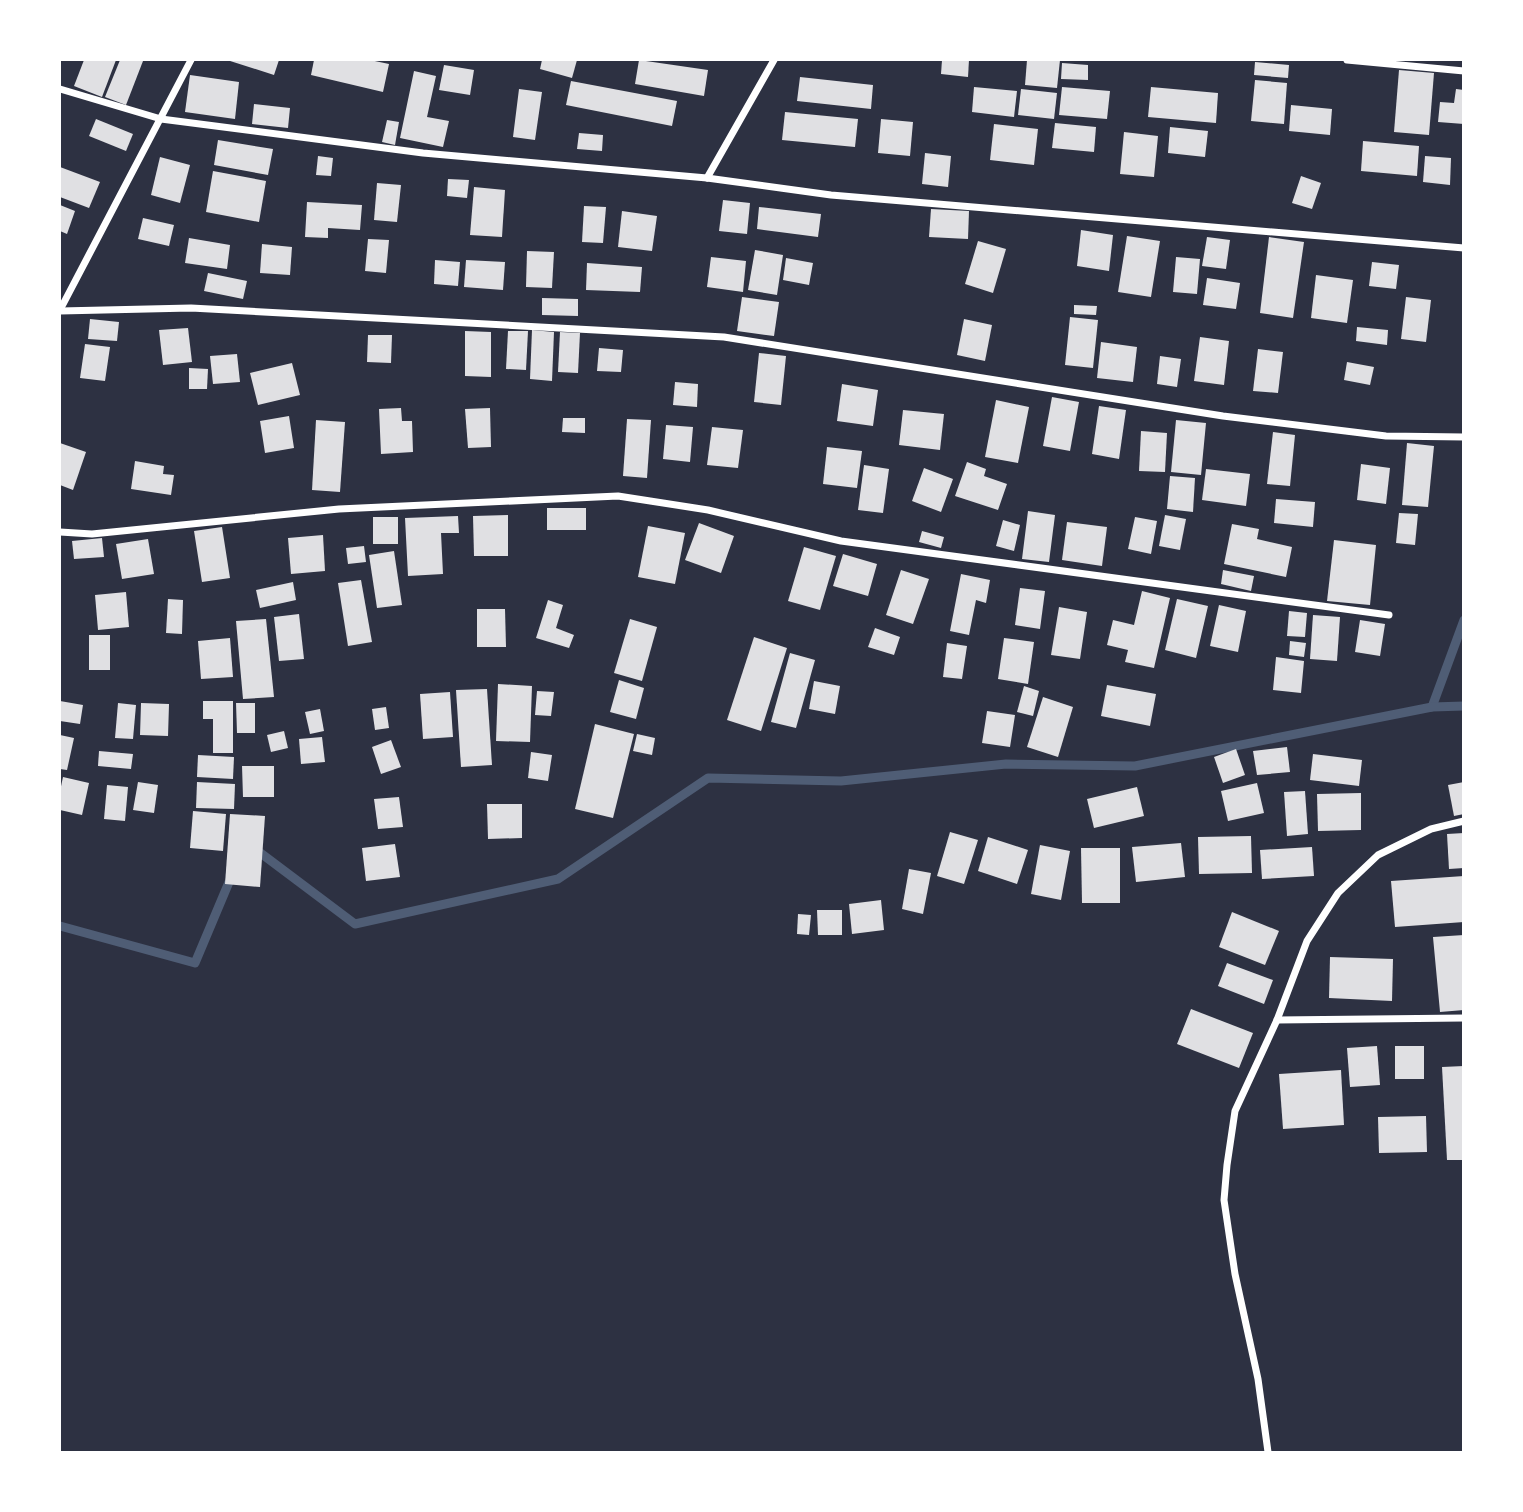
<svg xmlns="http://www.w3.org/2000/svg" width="1523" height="1512" font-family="Raleway,sans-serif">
  <rect width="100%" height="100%" fill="#2d3142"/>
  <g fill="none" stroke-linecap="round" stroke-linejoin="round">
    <g stroke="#4f5d75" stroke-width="9">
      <path d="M1432,707L1464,620"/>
      <path d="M254,848L355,924L558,879L708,778L841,781L1006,764L1135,766L1432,707L1464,706"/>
      <path d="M60,926L195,963L232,875"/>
    </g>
  </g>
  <g fill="#e0e0e3">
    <path d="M84,60H116L102,97L74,86Z"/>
    <path d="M120,60L143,61L126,105L105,97Z"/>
    <path d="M227,60H279L274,75Z"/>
    <path d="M314,60H370L389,64L383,92L311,75Z"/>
    <path d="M542,60H577L572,78L540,69Z"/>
    <path d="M639,60L708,70L704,96L635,84Z"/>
    <path d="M942,60H969L968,77L941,74Z"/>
    <path d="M1027,60H1060L1057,88L1025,85Z"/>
    <path d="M1255,62L1289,65L1288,78L1254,75Z"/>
    <path d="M1062,63L1088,65V80L1061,79Z"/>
    <path d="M444,65L474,70L470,95L439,90Z"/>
    <path d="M1399,70L1434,73L1429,135L1394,132Z"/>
    <path d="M414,71L436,76L427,117L449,121L443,147L400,138Z"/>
    <path d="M190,75L239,82L235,119L185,112Z"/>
    <path d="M800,77L873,85L871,109L797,101Z"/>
    <path d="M1255,80L1287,83L1284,124L1251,121Z"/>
    <path d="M571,81L677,101L672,126L566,105Z"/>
    <path d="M974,87L1017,91L1014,117L972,112Z"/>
    <path d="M1062,87L1110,91L1107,119L1059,115Z"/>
    <path d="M1151,87L1218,93L1216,123L1148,117Z"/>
    <path d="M519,89L542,92L535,140L513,137Z"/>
    <path d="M1021,89L1057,93L1054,119L1018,115Z"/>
    <path d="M1456,89L1464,90V124L1438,122L1440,102L1454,103Z"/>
    <path d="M254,104L290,108L288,128L252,124Z"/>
    <path d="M1291,105L1332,109L1330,135L1289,131Z"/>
    <path d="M785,112L858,119L855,147L782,140Z"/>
    <path d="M96,119L133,134L126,151L89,136Z"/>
    <path d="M881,119L913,122L910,156L878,153Z"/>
    <path d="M387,120L399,122L395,145L382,142Z"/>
    <path d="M1055,123L1096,127L1094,152L1052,148Z"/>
    <path d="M994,124L1038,129L1034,165L990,160Z"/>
    <path d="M1170,127L1208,131L1205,157L1168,153Z"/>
    <path d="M1124,132L1158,136L1154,177L1120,174Z"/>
    <path d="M579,133L603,135L602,151L577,149Z"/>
    <path d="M218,140L273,149L268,175L214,165Z"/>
    <path d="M1363,141L1419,146L1417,176L1361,171Z"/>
    <path d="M925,153L951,156L948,187L922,184Z"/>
    <path d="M318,156L333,158L331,176L316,175Z"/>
    <path d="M1425,156L1451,158L1450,185L1423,182Z"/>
    <path d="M160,157L190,165L180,203L151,195Z"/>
    <path d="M60,167L100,182L89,208L60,197Z"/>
    <path d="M213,171L266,181L259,222L206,212Z"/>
    <path d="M1301,176L1321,183L1312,209L1292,203Z"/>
    <path d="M448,179L469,180L467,198L447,196Z"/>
    <path d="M377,183L401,185L397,222L374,220Z"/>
    <path d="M474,187L505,190L502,237L470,235Z"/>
    <path d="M723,200L750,203L747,234L719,231Z"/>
    <path d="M307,202L362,205L360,230L328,228V238L305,237Z"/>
    <path d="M60,205L75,211L67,234L60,231Z"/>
    <path d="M584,206L606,207L603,243L582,242Z"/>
    <path d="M759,207L821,214L818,237L757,229Z"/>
    <path d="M931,209L969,211L968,239L929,237Z"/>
    <path d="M622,211L657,216L652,251L618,247Z"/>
    <path d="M143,218L174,225L169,246L138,239Z"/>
    <path d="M1081,230L1113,235L1109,271L1077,266Z"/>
    <path d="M1127,236L1160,241L1151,297L1118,292Z"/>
    <path d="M1207,237L1230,240L1226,269L1202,266Z"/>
    <path d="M1269,237L1304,242L1293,318L1260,313Z"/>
    <path d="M189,238L230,245L227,269L185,263Z"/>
    <path d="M368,239L389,240L386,273L365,271Z"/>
    <path d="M978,241L1006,249L993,293L965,284Z"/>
    <path d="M262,244L292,247L290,275L260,273Z"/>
    <path d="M755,250L783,255L777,295L748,290Z"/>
    <path d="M527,251L554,252L552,288L526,287Z"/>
    <path d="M711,257L746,261L743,292L707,287Z"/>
    <path d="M1176,257L1200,259L1197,294L1173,292Z"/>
    <path d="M786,258L813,263L809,285L783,280Z"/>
    <path d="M435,260L460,262L458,286L434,284Z"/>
    <path d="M466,260L505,262L503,290L464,287Z"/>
    <path d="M1372,262L1399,265L1396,289L1369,286Z"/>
    <path d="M587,263L642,267L640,292L586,290Z"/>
    <path d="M208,273L247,281L243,299L204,291Z"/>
    <path d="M1316,275L1353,280L1347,323L1311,318Z"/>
    <path d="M1207,278L1240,283L1236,309L1203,305Z"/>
    <path d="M742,297L779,302L774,336L737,331Z"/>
    <path d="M1406,297L1431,300L1426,342L1401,339Z"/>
    <path d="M542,298L578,299V316L542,315Z"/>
    <path d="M1074,305L1097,306L1096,315L1074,314Z"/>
    <path d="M1070,317L1098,320L1093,368L1065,365Z"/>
    <path d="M90,319L119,322L117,341L88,339Z"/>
    <path d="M964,319L992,325L985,361L957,355Z"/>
    <path d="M1357,327L1388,330L1387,345L1356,341Z"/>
    <path d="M188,328L192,362L163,365L159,330Z"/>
    <path d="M532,330L554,332L552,381L530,379Z"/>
    <path d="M465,331L491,332V377L465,376Z"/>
    <path d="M508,331H528L526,370L506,369Z"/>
    <path d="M560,332L580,333L578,373L558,372Z"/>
    <path d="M368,335H392L391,363L367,362Z"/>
    <path d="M1200,337L1229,341L1224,385L1194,381Z"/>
    <path d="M1101,342L1137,347L1133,382L1097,378Z"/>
    <path d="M85,344L110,347L105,381L80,378Z"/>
    <path d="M599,348L623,350L621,372L597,371Z"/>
    <path d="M1258,349L1283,352L1278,393L1253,391Z"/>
    <path d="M759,353L786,356L781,405L754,402Z"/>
    <path d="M237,354L240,382L213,384L210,356Z"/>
    <path d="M1160,356L1181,359L1177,387L1157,384Z"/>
    <path d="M1347,362L1374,367L1370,385L1344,380Z"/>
    <path d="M292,363L300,395L258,405L250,373Z"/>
    <path d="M189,368L208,369L207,389H189Z"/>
    <path d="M675,382L698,384L697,407L673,405Z"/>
    <path d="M842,384L878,390L873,426L837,421Z"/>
    <path d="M1052,397L1079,402L1070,451L1043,446Z"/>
    <path d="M996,400L1029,407L1018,463L985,457Z"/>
    <path d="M1099,406L1126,410L1119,459L1092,454Z"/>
    <path d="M401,408L402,421H412L413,452L381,454L379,409Z"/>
    <path d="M490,408L491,447L468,448L465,409Z"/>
    <path d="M903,410L944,414L940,450L899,445Z"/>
    <path d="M289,416L294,448L265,453L260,421Z"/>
    <path d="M563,418H585V433L562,432Z"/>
    <path d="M627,419L651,420L647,478L623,476Z"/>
    <path d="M316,420L345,422L340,492L312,490Z"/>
    <path d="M1176,420L1206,423L1201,475L1171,472Z"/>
    <path d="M666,425L693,427L690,462L663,459Z"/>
    <path d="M712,427L743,430L738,468L707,465Z"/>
    <path d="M1141,431L1167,433L1165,472L1139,471Z"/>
    <path d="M1273,432L1295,435L1290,486L1267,484Z"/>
    <path d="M60,443L86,452L73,490L60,485Z"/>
    <path d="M1407,443L1434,446L1428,507L1402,505Z"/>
    <path d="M827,447L862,451L857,488L823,484Z"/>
    <path d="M135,461L164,466L163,474L174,475L171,495L131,489Z"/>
    <path d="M967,462L986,469L984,476L1007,484L998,510L955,496Z"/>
    <path d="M1361,464L1390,468L1386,504L1357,500Z"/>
    <path d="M864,465L889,469L883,513L858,510Z"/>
    <path d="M924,468L953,479L941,512L912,501Z"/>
    <path d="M1206,469L1250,474L1246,506L1202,500Z"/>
    <path d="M1170,476L1195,478L1193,512L1167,509Z"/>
    <path d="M1276,499L1315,502L1313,527L1274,523Z"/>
    <rect x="547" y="508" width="39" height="22"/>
    <path d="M1028,511L1055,515L1049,562L1022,559Z"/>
    <path d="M1399,513L1418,514L1415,545L1396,543Z"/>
    <path d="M508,515V556H474L473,516Z"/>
    <path d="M1165,515L1186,519L1180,550L1159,546Z"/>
    <path d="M458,516L459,533H441L443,574L408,576L405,518Z"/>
    <rect x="373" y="517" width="25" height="27"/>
    <path d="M1135,517L1157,521L1151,554L1128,549Z"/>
    <path d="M1003,520L1020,525L1014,551L996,546Z"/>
    <path d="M1067,522L1107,527L1102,566L1062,560Z"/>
    <path d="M699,523L734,536L721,573L685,560Z"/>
    <path d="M1232,524L1259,529L1257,539L1292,547L1286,577L1224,564Z"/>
    <path d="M648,526L685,533L675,584L638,577Z"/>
    <path d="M222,527L230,578L202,582L194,531Z"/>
    <path d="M922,531L944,537L941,548L919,542Z"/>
    <path d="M323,535L325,571L291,574L288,538Z"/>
    <path d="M102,538L104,557L74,559L72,541Z"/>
    <path d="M148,539L154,574L122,579L116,544Z"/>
    <path d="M1334,540L1376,545L1370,605L1327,601Z"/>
    <path d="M364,546L366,562L348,564L346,548Z"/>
    <path d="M804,547L836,556L820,610L788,601Z"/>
    <path d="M394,551L402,605L377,608L369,555Z"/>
    <path d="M843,554L877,564L868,596L833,586Z"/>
    <path d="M901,570L929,579L913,624L886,615Z"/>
    <path d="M1223,570L1254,576L1251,591L1221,584Z"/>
    <path d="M961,574L990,580L986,603L976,600L969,635L950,631Z"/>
    <path d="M361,580L372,642L348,646L338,583Z"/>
    <path d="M293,582L296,600L260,608L256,590Z"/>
    <path d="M1020,588L1045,591L1040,629L1015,625Z"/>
    <path d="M1142,591L1170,598L1154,668L1125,662L1128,650L1107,645L1113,620L1134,625Z"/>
    <path d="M126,592L129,627L98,630L95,595Z"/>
    <path d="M168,599L183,600L182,634L166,633Z"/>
    <path d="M1177,599L1208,606L1196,658L1165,650Z"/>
    <path d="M548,600L563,605L556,628L574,635L569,648L536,638Z"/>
    <path d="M1219,605L1246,611L1238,652L1210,646Z"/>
    <path d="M1059,607L1087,612L1080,659L1051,655Z"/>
    <path d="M477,609H505L506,647H477Z"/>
    <path d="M1289,611L1307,613L1305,637L1287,636Z"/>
    <path d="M299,614L304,659L279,661L274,617Z"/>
    <path d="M1313,615L1340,617L1337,661L1310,659Z"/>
    <path d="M266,619L274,697L243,699L236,621Z"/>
    <path d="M630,619L657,627L642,681L614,673Z"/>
    <path d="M1360,620L1385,624L1380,656L1355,652Z"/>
    <path d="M875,628L900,637L894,655L868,647Z"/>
    <rect x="89" y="635" width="21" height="35"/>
    <path d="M754,637L787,648L761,731L727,720Z"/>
    <path d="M230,638L233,677L201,679L198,641Z"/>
    <path d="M1004,638L1034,642L1028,684L998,679Z"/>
    <path d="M1290,641L1306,643L1304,657L1289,655Z"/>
    <path d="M947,643L967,646L962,679L943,677Z"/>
    <path d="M790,653L815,660L796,728L771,722Z"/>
    <path d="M1276,657L1304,661L1301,693L1273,690Z"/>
    <path d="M619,680L644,688L636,719L610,712Z"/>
    <path d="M814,681L840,686L835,714L809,709Z"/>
    <path d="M498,684L532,686L530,742L496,741Z"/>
    <path d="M1107,685L1156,694L1150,726L1101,716Z"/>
    <path d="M1024,686L1039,691L1033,716L1017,712Z"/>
    <path d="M487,689L492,765L461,767L456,690Z"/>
    <path d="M537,691L554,692L551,716L535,715Z"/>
    <path d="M450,692L453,737L423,739L420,694Z"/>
    <path d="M1043,697L1073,707L1058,757L1027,747Z"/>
    <path d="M60,701L83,705L80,724L60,721Z"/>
    <path d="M203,701H233V753H213V719H203Z"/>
    <path d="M118,703L136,705L133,739L115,738Z"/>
    <path d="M141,703L169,704L168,736L140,735Z"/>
    <path d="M236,703H255V733H237Z"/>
    <path d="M386,707L389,728L375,730L372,709Z"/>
    <path d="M320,709L324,731L310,734L305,712Z"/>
    <path d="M987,711L1015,715L1010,747L982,743Z"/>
    <path d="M595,724L634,734L613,818L575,809Z"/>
    <path d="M284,731L288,748L271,752L267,735Z"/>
    <path d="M637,734L655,738L652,755L633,751Z"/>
    <path d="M60,735L74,738L67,770L60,769Z"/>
    <path d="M322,737L325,762L301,764L299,739Z"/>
    <path d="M391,740L401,767L381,774L372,747Z"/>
    <path d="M1287,747L1290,772L1257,775L1253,751Z"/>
    <path d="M1236,749L1245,775L1223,783L1214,757Z"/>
    <path d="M99,751L133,754L131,769L98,766Z"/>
    <path d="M531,752L552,755L548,781L528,778Z"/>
    <path d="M1313,754L1362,760L1359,786L1310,780Z"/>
    <path d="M198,755L234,757L233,779L197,777Z"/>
    <path d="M242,766H274V797H243Z"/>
    <path d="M63,777L89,783L82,815L60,810V791Z"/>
    <path d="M138,782L158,785L154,813L133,810Z"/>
    <path d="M197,782L235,784L234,809L196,808Z"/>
    <path d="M1464,782V814L1454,816L1448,785Z"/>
    <path d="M1257,783L1264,813L1228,821L1221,791Z"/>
    <path d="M107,785L128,787L125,821L104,819Z"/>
    <path d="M1137,787L1144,816L1094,828L1087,799Z"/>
    <path d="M1305,791L1308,834L1287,836L1284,792Z"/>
    <path d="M1361,793V830L1318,831L1317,794Z"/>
    <path d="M399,797L403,827L378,829L374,799Z"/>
    <path d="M487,804H522V838L488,839Z"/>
    <path d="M193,811L226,814L223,851L190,848Z"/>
    <path d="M230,814L265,816L260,887L225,884Z"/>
    <path d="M950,832L978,840L964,884L937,876Z"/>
    <path d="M1464,833V868L1449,869L1447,834Z"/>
    <path d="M1251,836L1252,873L1199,874L1198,837Z"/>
    <path d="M988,837L1028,850L1017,884L978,871Z"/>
    <path d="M1181,843L1185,877L1136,882L1132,847Z"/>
    <path d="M395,844L400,877L366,881L362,848Z"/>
    <path d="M1040,845L1070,851L1061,900L1031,894Z"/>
    <path d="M1312,847L1314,876L1262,879L1260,850Z"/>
    <path d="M1081,848H1120V903H1082Z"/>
    <path d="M909,869L931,873L923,914L902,909Z"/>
    <path d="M1464,876V922L1395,927L1391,881Z"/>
    <path d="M881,900L884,930L852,934L849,904Z"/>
    <path d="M817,910H842V935H818Z"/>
    <path d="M1232,912L1279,931L1265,965L1219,947Z"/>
    <path d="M798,914L811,915L809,935L797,934Z"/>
    <path d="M1464,935V1010L1440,1012L1433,937Z"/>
    <path d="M1330,957L1393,959L1392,1001L1329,998Z"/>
    <path d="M1227,963L1273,980L1264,1004L1218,986Z"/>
    <path d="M1191,1009L1253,1033L1239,1068L1177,1044Z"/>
    <path d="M1377,1046L1380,1085L1350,1087L1347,1048Z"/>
    <rect x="1395" y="1046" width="29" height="33"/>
    <path d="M1464,1066V1160H1447L1442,1067Z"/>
    <path d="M1341,1070L1344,1125L1283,1129L1279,1074Z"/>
    <path d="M1426,1116L1427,1152L1379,1153L1378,1117Z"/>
  </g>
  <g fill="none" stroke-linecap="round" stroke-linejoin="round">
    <g stroke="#fff" stroke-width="7">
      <path d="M1347,60L1464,71"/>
      <path d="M60,89L161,119L423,153L707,178L831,195L1464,248"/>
      <path d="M707,178L774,60"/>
      <path d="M60,310L191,60"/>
      <path d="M60,311L191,308L724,337L1223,416L1386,436L1464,437"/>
      <path d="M60,532L92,534L339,509L618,496L708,510L841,541L1389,615"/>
      <path d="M1277,1020L1464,1018"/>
      <path d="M1268,1452L1258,1379L1235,1274L1224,1200L1227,1165L1235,1111L1277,1020L1307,941L1338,893L1378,855L1431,829L1464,821"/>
    </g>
  </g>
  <rect width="1523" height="1512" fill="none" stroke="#ffffff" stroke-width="122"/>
</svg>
